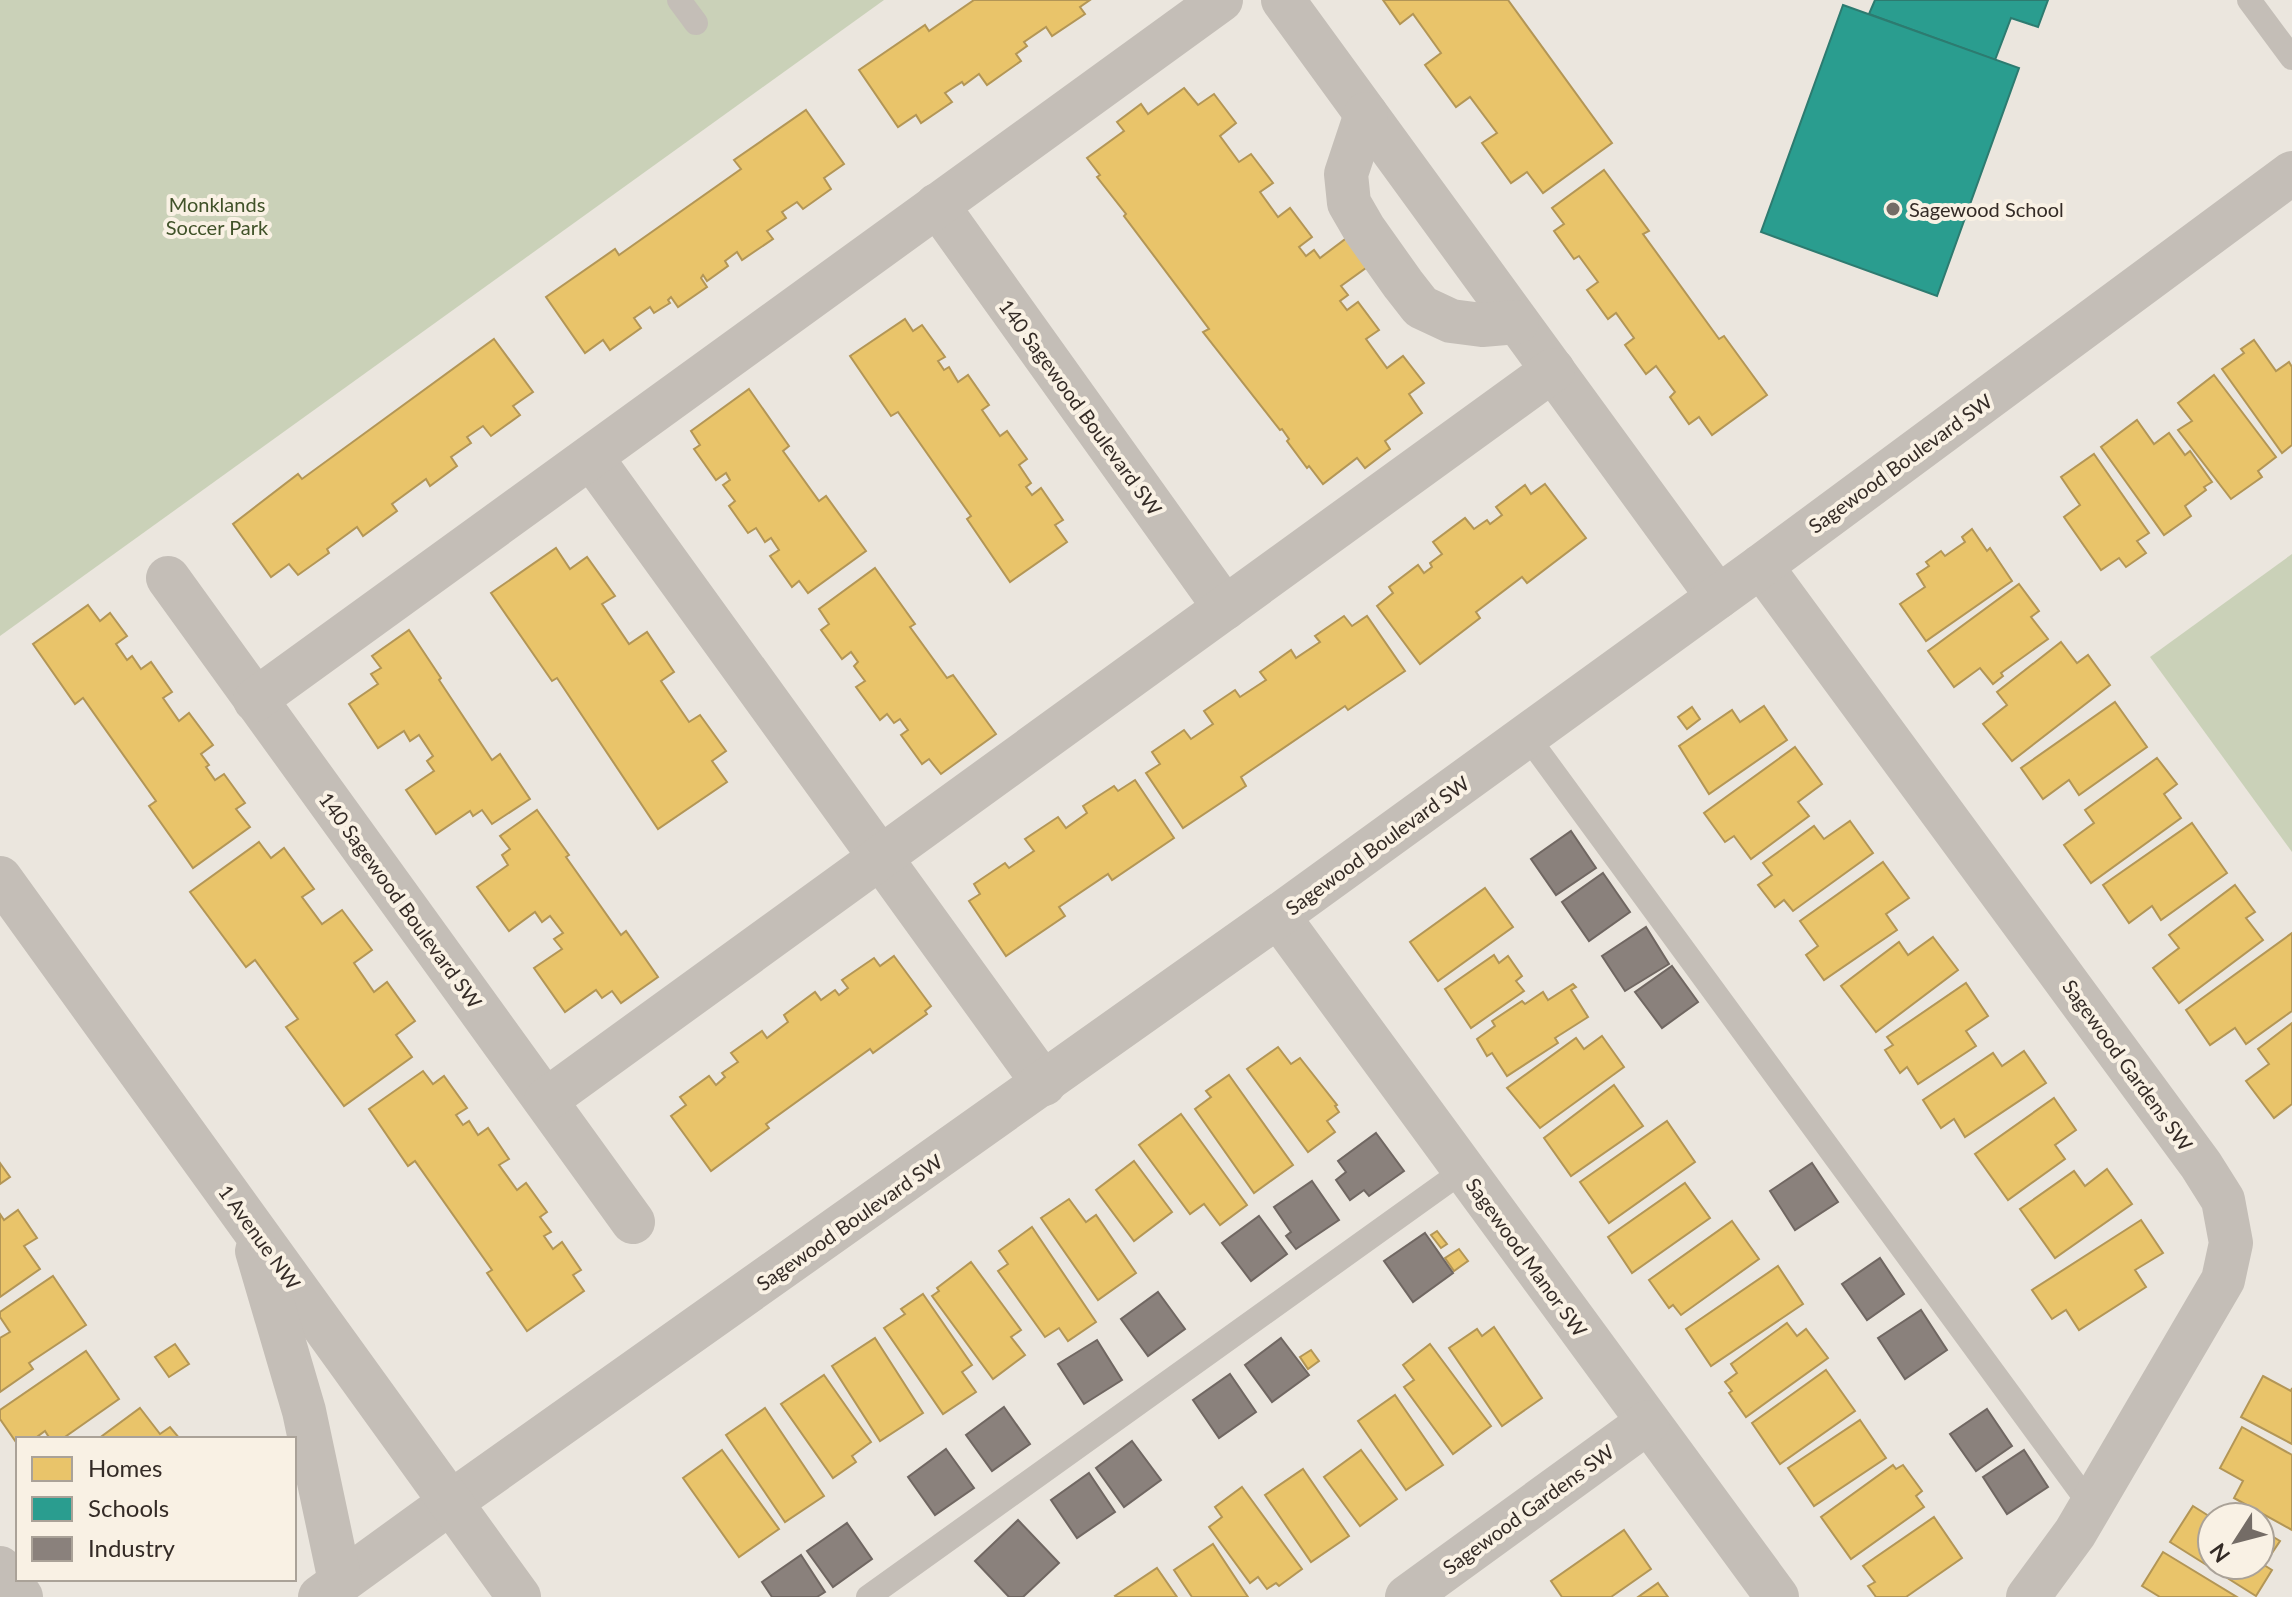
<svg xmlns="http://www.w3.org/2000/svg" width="2292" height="1597" font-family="Lato,sans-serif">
  <rect width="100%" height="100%" fill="#ebe6de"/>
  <g fill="#cad1b8">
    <path d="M0,0H884L0,636Z"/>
    <path d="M2292,554V852L2150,657Z"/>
  </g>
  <g fill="#e9c46a" stroke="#b39656" stroke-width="2">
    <path d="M974,0H1090L1080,7L1085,14L1052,36L1046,27L1024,42L1027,46L1016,54L1021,61L987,85L979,74L964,85L962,82L945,93L952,102L921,123L916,115L898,127L859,70L925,25L929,31Z"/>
    <path d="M1383,0H1508L1612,143L1543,193L1527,172L1511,183L1482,143L1497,133L1470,97L1456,107L1425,65L1441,53L1413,14L1400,24Z"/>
    <path d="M1184,88L1198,105L1214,94L1236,123L1220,136L1239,162L1251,154L1273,183L1260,192L1278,217L1290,208L1312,237L1299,247L1306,256L1314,250L1320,258L1348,237L1370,265L1341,286L1348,295L1340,301L1347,310L1358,302L1379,330L1366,339L1387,368L1403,356L1424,383L1409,394L1422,413L1385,441L1390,449L1365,468L1357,458L1323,484L1309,466L1307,468L1287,441L1289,439L1282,429L1280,430L1203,332L1209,329L1124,216L1126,214L1097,177L1100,175L1087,158L1124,131L1117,122L1141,104L1148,114Z"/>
    <path d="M806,110L844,164L824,178L831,189L803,209L797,202L782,212L786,218L767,231L773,239L742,260L737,252L725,261L728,266L707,281L703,275L701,278L707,287L678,307L671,297L668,300L670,303L654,313L650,307L634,318L641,328L610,350L603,340L585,353L546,297L615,249L619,255L741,169L734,160Z"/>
    <path d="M1604,170L1649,231L1643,234L1719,339L1724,336L1767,395L1712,435L1699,417L1689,424L1670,397L1675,392L1656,366L1646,374L1625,345L1634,338L1616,313L1608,319L1587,290L1598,282L1579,256L1574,259L1554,231L1564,224L1552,208Z"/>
    <path d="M905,319L913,331L922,325L945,357L938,361L944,370L949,367L958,382L968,375L989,405L982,410L1000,436L1007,431L1027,459L1019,465L1031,483L1026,487L1032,495L1041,488L1063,520L1055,525L1067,542L1010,582L967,519L971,516L898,412L891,416L850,356Z"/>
    <path d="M494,339L533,392L513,406L520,415L491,436L483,426L467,437L471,443L451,457L457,466L430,486L426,479L392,504L397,511L363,536L357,527L327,549L329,553L298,575L289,564L271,577L233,524L298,474L302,479Z"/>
    <path d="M2254,340L2276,371L2289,362L2292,367V445L2282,453L2222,369L2244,353L2241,349Z"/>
    <path d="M2214,375L2276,457L2258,471L2262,477L2231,499L2178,430L2192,421L2178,403Z"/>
    <path d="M749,389L789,446L783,451L819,501L826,496L866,551L808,593L799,581L792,587L770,556L779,550L771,538L765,542L756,528L748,533L729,506L735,501L723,485L730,480L726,473L716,480L694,449L700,445L691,431Z"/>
    <path d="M2137,420L2154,444L2169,433L2185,455L2190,451L2212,482L2204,487L2206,490L2185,506L2191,516L2164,535L2101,447Z"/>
    <path d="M2094,454L2149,533L2137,541L2146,553L2126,567L2119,558L2101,570L2064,517L2080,505L2061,477Z"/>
    <path d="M1545,484L1586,538L1527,583L1522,577L1476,612L1480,618L1420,664L1377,606L1393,593L1389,587L1418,565L1424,573L1432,567L1430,563L1442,554L1433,542L1465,518L1474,529L1487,520L1490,524L1502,515L1496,507L1525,485L1531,494Z"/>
    <path d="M1972,529L1987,551L1990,548L2012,581L1926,641L1900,604L1925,587L1917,574L1929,566L1926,562L1941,551L1945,556L1965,542L1962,537Z"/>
    <path d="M556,548L570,569L587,557L615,596L602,604L629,644L647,632L674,672L661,681L689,722L700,715L726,751L712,761L727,782L658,829L557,678L552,681L491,593Z"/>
    <path d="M875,568L915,624L910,627L947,678L953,675L996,734L941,774L929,759L922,764L901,735L908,730L900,719L894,723L887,714L880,720L856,687L865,681L854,666L858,662L851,652L842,659L821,630L829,624L819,609Z"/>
    <path d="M2019,584L2039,611L2031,617L2048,639L2001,673L2003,676L1993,684L1980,668L1954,687L1928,651Z"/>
    <path d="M88,605L100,621L110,613L127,636L116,644L127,660L132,656L141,669L151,662L172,692L163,698L179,721L189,713L213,745L201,754L209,765L206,767L215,780L224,774L245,803L236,809L250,827L193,868L149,806L156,801L83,698L75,704L33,644Z"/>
    <path d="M1344,616L1352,626L1367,616L1405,671L1348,710L1345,706L1241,777L1246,786L1183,828L1146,773L1160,764L1152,752L1184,730L1191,739L1213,724L1204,711L1235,690L1240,697L1266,680L1260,672L1291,650L1296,658L1320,642L1315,636Z"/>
    <path d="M409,630L441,678L439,680L492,760L500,754L530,799L492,824L482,810L473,816L470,811L436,834L406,790L434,771L427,761L433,756L419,735L410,741L404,731L378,748L349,704L378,684L371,674L381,668L372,656Z"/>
    <path d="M2061,642L2077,663L2088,655L2110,685L2012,761L1983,724L2007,705L1997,692Z"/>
    <path d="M2115,702L2147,747L2079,795L2069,780L2043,799L2021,768Z"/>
    <path d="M1764,706L1787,740L1709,794L1679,746L1732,710L1740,722Z"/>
    <path d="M1692,707L1700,719L1687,729L1678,717Z"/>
    <path d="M1795,747L1822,784L1798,802L1809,816L1751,859L1734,836L1725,842L1704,813Z"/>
    <path d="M2157,758L2177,784L2164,794L2181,818L2091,883L2064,845L2094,823L2085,810Z"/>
    <path d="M1135,780L1174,838L1112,880L1108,874L1059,907L1065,916L1006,956L969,901L980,894L974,884L1005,863L1009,868L1034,851L1025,839L1058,817L1066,828L1087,813L1083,806L1114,786L1118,791Z"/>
    <path d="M537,810L569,855L566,857L621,935L626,931L658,977L621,1003L612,991L602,998L596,990L565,1012L534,968L562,949L554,939L563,933L550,916L542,922L535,912L509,931L477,887L508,865L502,855L510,849L500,836Z"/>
    <path d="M1850,821L1873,853L1793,911L1784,900L1775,907L1758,885L1772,875L1763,863L1814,826L1824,839Z"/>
    <path d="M2192,823L2227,873L2161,920L2152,906L2129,923L2103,885Z"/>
    <path d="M259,842L271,858L284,848L314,889L302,897L322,924L342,910L372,950L354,963L374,992L387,982L415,1021L396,1035L412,1057L344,1106L286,1027L298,1019L255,960L246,967L190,892Z"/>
    <path d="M1883,862L1909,898L1886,914L1897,930L1824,980L1806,955L1818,946L1800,921Z"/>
    <path d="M2235,885L2255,912L2246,918L2263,940L2179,1003L2153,968L2179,948L2169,935Z"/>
    <path d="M1485,888L1513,927L1438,981L1410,942Z"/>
    <path d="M2292,933V1011L2246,1044L2235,1028L2210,1045L2186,1010Z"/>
    <path d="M1933,937L1958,970L1876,1032L1841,986L1899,942L1908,955Z"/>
    <path d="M1494,955L1499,963L1508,956L1522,976L1516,981L1524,991L1471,1028L1445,989Z"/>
    <path d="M894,956L931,1006L925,1011L927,1014L873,1053L870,1049L766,1124L769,1128L711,1171L671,1116L686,1105L680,1097L709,1076L716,1085L725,1077L722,1073L738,1062L731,1053L762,1031L767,1038L788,1022L784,1015L815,992L821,1000L835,990L839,995L848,988L842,980L874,958L880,966Z"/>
    <path d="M1966,983L1988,1016L1966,1031L1976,1046L1918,1084L1907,1067L1900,1073L1885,1050L1893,1045L1887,1037Z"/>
    <path d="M1573,984L1576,987L1571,990L1588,1017L1555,1038L1558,1043L1507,1076L1492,1053L1487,1056L1477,1039L1495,1026L1492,1021L1522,1001L1525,1004L1543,992L1548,1000Z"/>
    <path d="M2292,1023V1104L2274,1118L2246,1081L2269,1064L2258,1049Z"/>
    <path d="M1602,1036L1624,1067L1540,1128L1507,1088L1576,1038L1584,1049Z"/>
    <path d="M1278,1047L1291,1064L1300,1058L1337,1105L1335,1106L1339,1112L1327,1121L1335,1132L1308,1152L1247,1069Z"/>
    <path d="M2024,1051L2046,1083L1965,1137L1954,1119L1941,1128L1923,1100L1993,1053L2002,1066Z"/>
    <path d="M423,1071L433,1084L444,1076L467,1108L456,1115L463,1125L469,1121L478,1135L488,1128L509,1159L499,1165L517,1190L526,1183L547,1212L540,1217L551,1232L544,1236L553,1249L562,1242L581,1270L573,1275L584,1291L527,1331L487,1273L492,1270L415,1161L408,1166L369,1109Z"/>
    <path d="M1229,1075L1293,1165L1254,1193L1195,1109L1211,1097L1206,1091Z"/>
    <path d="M1614,1085L1643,1126L1571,1176L1544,1138Z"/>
    <path d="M2054,1098L2076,1130L2055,1145L2065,1159L2008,1200L1975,1154Z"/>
    <path d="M1181,1114L1247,1205L1220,1225L1204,1204L1190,1214L1139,1145Z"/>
    <path d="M1667,1121L1695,1162L1609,1223L1580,1182Z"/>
    <path d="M1134,1161L1172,1212L1134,1241L1096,1190Z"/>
    <path d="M0,1163L10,1177L0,1184Z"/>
    <path d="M2107,1169L2132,1204L2055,1258L2020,1209L2074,1171L2085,1186Z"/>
    <path d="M1685,1183L1710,1218L1632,1273L1608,1237Z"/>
    <path d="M1069,1199L1086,1222L1096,1215L1136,1273L1098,1300L1041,1218Z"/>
    <path d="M18,1210L37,1238L24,1246L40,1269L0,1297V1214L4,1220Z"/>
    <path d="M2141,1220L2163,1253L2135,1270L2146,1287L2079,1330L2066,1310L2052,1319L2032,1290Z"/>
    <path d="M1732,1221L1759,1259L1681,1315L1673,1305L1669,1308L1649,1280Z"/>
    <path d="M1032,1227L1096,1322L1068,1341L1059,1328L1045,1337L998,1271L1008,1264L999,1251Z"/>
    <path d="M1437,1231L1447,1244L1441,1248L1431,1235Z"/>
    <path d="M1459,1249L1468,1261L1454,1271L1445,1258Z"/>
    <path d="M971,1262L1021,1330L1011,1337L1025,1355L993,1379L932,1296L939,1291L937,1288Z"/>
    <path d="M1778,1266L1803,1304L1711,1366L1686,1329Z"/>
    <path d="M53,1276L86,1325L29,1363L33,1369L0,1392V1338L10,1332L0,1317V1312Z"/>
    <path d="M923,1294L972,1365L962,1372L976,1392L943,1414L884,1328L905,1314L901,1309Z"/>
    <path d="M1787,1323L1797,1336L1806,1329L1828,1358L1746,1417L1729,1393L1732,1391L1725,1382L1737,1373L1731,1364Z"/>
    <path d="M1494,1327L1542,1398L1502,1426L1449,1348L1477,1329L1482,1336Z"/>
    <path d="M875,1338L923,1413L880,1441L832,1366Z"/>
    <path d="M175,1344L189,1364L169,1377L155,1357Z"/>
    <path d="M1430,1344L1491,1426L1453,1454L1404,1387L1414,1380L1403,1365Z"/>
    <path d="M1311,1350L1319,1361L1308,1369L1300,1357Z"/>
    <path d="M86,1351L119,1399L62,1439H50L45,1431L34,1439H18V1445L0,1419V1410Z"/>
    <path d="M1826,1370L1855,1411L1780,1464L1752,1423Z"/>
    <path d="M824,1375L871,1442L852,1456L856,1462L833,1478L781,1404Z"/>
    <path d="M2263,1376L2291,1391L2292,1388V1444L2241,1417Z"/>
    <path d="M1395,1395L1443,1465L1406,1490L1358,1421Z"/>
    <path d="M140,1408L160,1434L170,1427L180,1439H98Z"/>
    <path d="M765,1408L824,1496L785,1522L726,1435Z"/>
    <path d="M1860,1420L1886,1458L1814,1506L1788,1468Z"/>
    <path d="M2242,1427L2292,1455V1530L2234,1498L2243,1481L2220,1468Z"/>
    <path d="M722,1450L779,1529L739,1557L683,1478Z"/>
    <path d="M1361,1450L1397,1499L1360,1526L1324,1477Z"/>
    <path d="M1893,1465L1896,1469L1903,1465L1922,1491L1916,1496L1924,1507L1851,1559L1821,1517Z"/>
    <path d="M1303,1469L1349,1536L1311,1562L1265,1495Z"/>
    <path d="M1242,1487L1302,1569L1279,1586L1276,1583L1267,1589L1258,1577L1250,1583L1209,1527L1222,1517L1215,1507Z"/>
    <path d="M2193,1506L2212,1518V1565H2260V1529L2280,1541L2264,1565L2272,1570L2256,1596L2170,1542Z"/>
    <path d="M2226,1507L2242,1517H2220Z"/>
    <path d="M1934,1517L1962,1558L1906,1597H1876L1868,1586L1875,1582L1863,1566Z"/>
    <path d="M1624,1530L1651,1569L1611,1597H1562L1551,1581Z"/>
    <path d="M1213,1544L1248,1597H1192L1174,1570Z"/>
    <path d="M2163,1552L2237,1597H2160L2142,1586Z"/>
    <path d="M1157,1568L1177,1597H1116L1115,1596Z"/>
    <path d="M1658,1583L1668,1597H1638Z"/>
  </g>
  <g fill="#2a9d8f" stroke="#2d7b70" stroke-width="2">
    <path d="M1875,0H2048L2038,27L2011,18L1995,60L1869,14Z"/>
    <path d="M1843,5L2019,68L1937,296L1761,232Z"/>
  </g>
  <g fill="#8a817c" stroke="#706762" stroke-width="2">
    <path d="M1571,831L1596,868L1556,895L1531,859Z"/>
    <path d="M1603,873L1630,912L1589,941L1562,902Z"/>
    <path d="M1646,927L1669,964L1625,991L1602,956Z"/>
    <path d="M1672,966L1698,1002L1662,1028L1635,992Z"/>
    <path d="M1376,1133L1404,1171L1369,1196L1364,1190L1350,1200L1336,1180L1346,1172L1338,1161Z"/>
    <path d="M1812,1163L1838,1202L1795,1230L1770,1191Z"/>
    <path d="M1312,1181L1339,1220L1296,1249L1286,1236L1291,1232L1274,1207Z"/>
    <path d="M1259,1216L1287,1254L1251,1281L1222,1243Z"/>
    <path d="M1425,1233L1453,1273L1413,1302L1384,1261Z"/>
    <path d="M1880,1258L1904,1294L1867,1320L1842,1284Z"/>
    <path d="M1158,1292L1185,1329L1148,1356L1121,1319Z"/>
    <path d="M1921,1310L1947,1350L1905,1379L1878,1338Z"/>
    <path d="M1281,1338L1309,1375L1272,1402L1245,1365Z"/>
    <path d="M1097,1340L1122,1380L1084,1404L1058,1364Z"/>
    <path d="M1230,1374L1256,1412L1219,1438L1193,1400Z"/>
    <path d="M1004,1407L1030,1444L992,1471L966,1435Z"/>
    <path d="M1987,1409L2012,1446L1976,1471L1950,1434Z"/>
    <path d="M1132,1441L1161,1480L1124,1507L1096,1468Z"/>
    <path d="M946,1449L974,1488L935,1515L908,1477Z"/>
    <path d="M2024,1450L2048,1487L2007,1514L1983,1477Z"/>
    <path d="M1089,1473L1115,1512L1077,1538L1051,1500Z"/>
    <path d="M1018,1520L1059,1563L1023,1597H1009L975,1561Z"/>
    <path d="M847,1523L872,1559L833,1587L807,1551Z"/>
    <path d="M801,1555L825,1592L817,1597H772L762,1582Z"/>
  </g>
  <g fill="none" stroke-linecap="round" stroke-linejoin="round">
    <g stroke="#c4beb7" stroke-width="24">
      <path d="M679,0L696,23"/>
      <path d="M2249,0L2292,58"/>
      <path d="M1527,736L2091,1506"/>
      <path d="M868,1597L1464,1170"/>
    </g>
    <g stroke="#c4beb7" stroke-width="44">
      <path d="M1283,0L1718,597"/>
      <path d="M1366,114L1346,174L1349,203L1364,229L1403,284L1421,307L1451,321L1482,325L1517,322"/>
      <path d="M937,205L1225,608"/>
      <path d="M591,457L1044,1084"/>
      <path d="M1761,566L2201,1165L2223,1200L2231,1243L2223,1280L2075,1533L2028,1597"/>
      <path d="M168,578L633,1222"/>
      <path d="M255,700L1221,0"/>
      <path d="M1278,916L1777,1597"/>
      <path d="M546,1100L1553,370"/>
      <path d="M0,1568L21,1597"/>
      <path d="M320,1597L451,1502L1278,916L1761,566L2292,173"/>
      <path d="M1407,1597L1648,1422"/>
    </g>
    <g stroke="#c4beb7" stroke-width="44">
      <path d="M0,878L519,1597"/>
      <path d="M257,1251L304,1411L340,1581"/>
    </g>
  </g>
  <circle fill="#746c66" stroke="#f9f1e4" stroke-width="3" cx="1893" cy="209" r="8"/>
  <g text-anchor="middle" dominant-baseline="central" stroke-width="8" stroke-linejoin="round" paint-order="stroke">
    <g font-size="20" fill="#405229" stroke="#f9f1e4">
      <text x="217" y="204">Monklands<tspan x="217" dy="23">Soccer Park</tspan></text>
    </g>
    <g font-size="20" fill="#342b26" stroke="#f9f1e4" text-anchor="start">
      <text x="1909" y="209">Sagewood School</text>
    </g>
    <g font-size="20" fill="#342b26" stroke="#f9f1e4">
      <text transform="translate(1081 407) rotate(54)">140 Sagewood Boulevard SW</text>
      <text transform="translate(1900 463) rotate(-36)">Sagewood Boulevard SW</text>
      <text transform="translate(1377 845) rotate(-36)">Sagewood Boulevard SW</text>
      <text transform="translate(401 900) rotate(54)">140 Sagewood Boulevard SW</text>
      <text transform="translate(2128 1065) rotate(54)">Sagewood Gardens SW</text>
      <text transform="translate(849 1222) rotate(-35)">Sagewood Boulevard SW</text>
      <text transform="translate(260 1237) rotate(54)">1 Avenue NW</text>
      <text transform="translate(1527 1257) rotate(54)">Sagewood Manor SW</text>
      <text transform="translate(1528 1509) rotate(-36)">Sagewood Gardens SW</text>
    </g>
  </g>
  <rect x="16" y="1437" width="280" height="144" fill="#f9f1e4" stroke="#aaa298" stroke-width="2"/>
  <rect x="32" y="1457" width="40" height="24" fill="#e9c46a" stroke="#aaa298" stroke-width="2"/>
  <text x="88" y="1477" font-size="24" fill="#342b26">Homes</text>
  <rect x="32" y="1497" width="40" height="24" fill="#2a9d8f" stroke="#aaa298" stroke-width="2"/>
  <text x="88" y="1517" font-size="24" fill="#342b26">Schools</text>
  <rect x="32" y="1537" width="40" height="24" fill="#8a817c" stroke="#aaa298" stroke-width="2"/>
  <text x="88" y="1557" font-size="24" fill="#342b26">Industry</text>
  <g transform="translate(2236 1541) rotate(234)"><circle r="38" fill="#f9f1e4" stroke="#aaa298" stroke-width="2"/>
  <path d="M0-6L14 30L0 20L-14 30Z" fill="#746c66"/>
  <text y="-12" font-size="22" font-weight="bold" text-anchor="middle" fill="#342b26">N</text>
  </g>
</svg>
